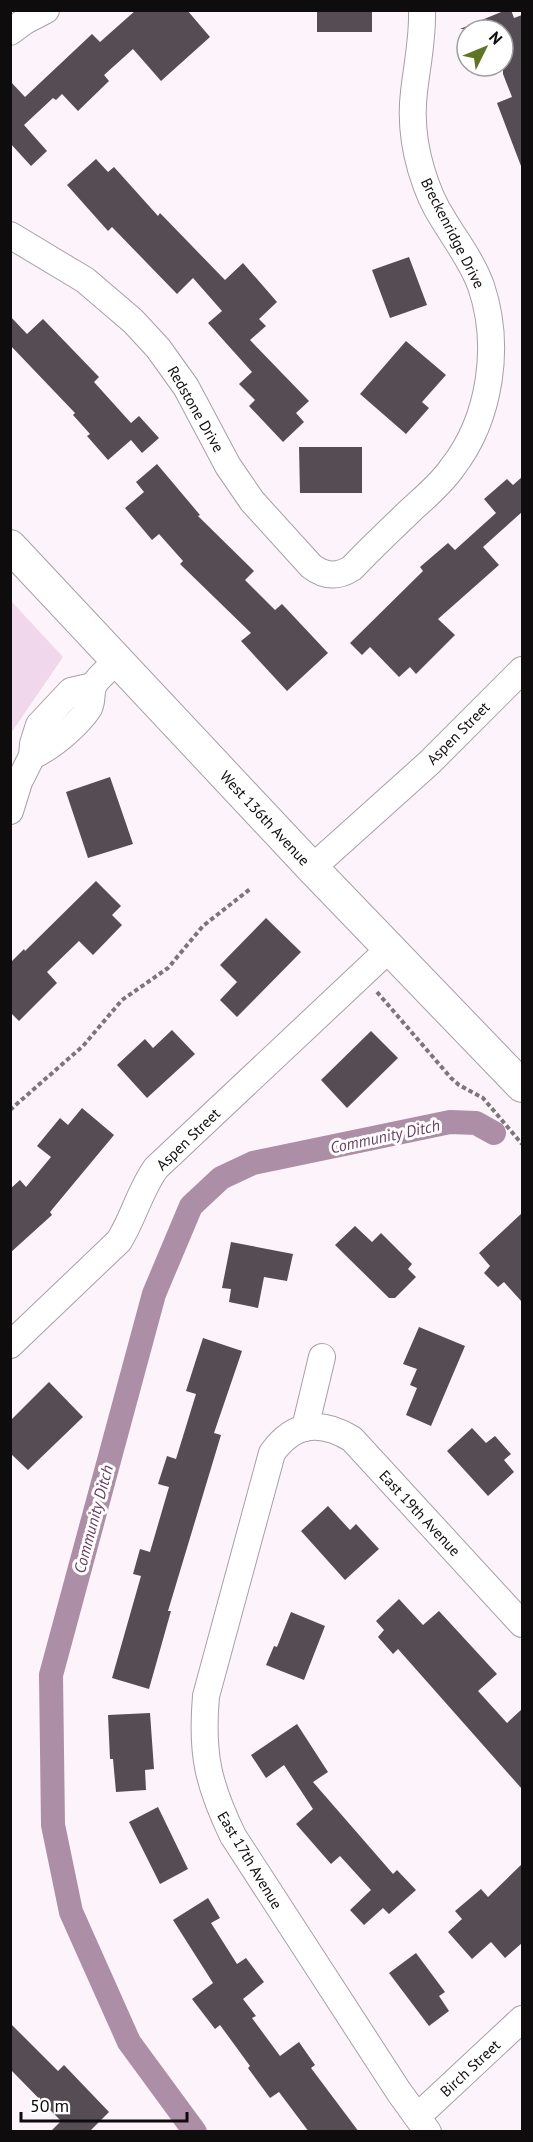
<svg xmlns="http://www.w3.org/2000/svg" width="533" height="2142" font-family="'PT Sans',sans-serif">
  <rect width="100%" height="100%" fill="#fdf3fb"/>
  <path fill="#f0d7eb" d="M11,601L63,657L11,733Z"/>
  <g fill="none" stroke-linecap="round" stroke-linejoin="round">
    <path stroke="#ac8ea6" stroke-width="24" d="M195,2132L129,2042L71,1912L53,1825L51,1675L154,1294L191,1206L221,1178L253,1163L450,1122L476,1123L494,1133"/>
  </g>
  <g fill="#554d53">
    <path d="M136,10H187L210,37L161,81L133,49L104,75L109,81L78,111L62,94L56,100L53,98L24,125L47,151L31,166L10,143V81L25,97L92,34L100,42Z"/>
    <rect x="317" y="10" width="55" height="22"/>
    <path d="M506,10H511L514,18L522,15L521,166L497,103L512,97L503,74V30L460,29Z"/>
    <path d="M96,159L108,172L114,167L158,216L160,213L225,280L243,263L277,302L259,319L266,326L250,340L309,401L296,413L304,422L283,442L249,406L255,400L239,384L252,372L208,323L222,311L193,278L177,294L112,227L108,231L67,185Z"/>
    <path d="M409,257L427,305L390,318L372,270Z"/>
    <path d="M10,316L27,334L43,319L99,377L94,382L131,423L139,416L159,438L142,453L131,440L108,460L87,436L90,434L73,415L75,413L10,345Z"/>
    <path d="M406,341L446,375L422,402L429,408L406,434L360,394Z"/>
    <path d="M299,447H362V493H300Z"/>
    <path d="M157,464L200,515L198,516L254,571L245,580L275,610L282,604L328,653L287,691L241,641L251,633L180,564L183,561L159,534L152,540L125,508L144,492L136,482Z"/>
    <path d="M522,477V512L483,547L499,565L438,619L455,635L416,674L410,667L399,677L370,647L362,655L350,643L423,571L420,567L448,543L455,550L496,513L484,499L507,479L513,485Z"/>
    <path d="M110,777L133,844L88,858L66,792Z"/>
    <path d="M96,881L121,906L112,915L122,925L93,955L79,941L47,972L57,983L19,1021L10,1012V963L24,949L25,951Z"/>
    <path d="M266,918L301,952L237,1017L220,1000L237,982L220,965Z"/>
    <path d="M172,1030L195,1054L147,1098L117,1065L145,1039L153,1048Z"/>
    <path d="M371,1031L398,1058L347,1108L321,1080Z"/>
    <path d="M82,1108L114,1135L50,1212L52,1215L10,1253V1189L20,1180L26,1187L51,1157L37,1146L60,1118L68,1125Z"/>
    <path d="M522,1213V1302L504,1282L498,1287L484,1273L490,1266L479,1253Z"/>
    <path d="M355,1226L372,1242L381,1233L412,1264L408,1269L416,1277L395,1298H389L335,1245Z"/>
    <path d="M231,1242L293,1254L287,1281L264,1277L258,1308L229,1302L231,1289L222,1288Z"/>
    <path d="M419,1327L465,1346L431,1426L406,1415L417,1388L410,1385L417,1369L403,1364Z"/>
    <path d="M203,1338L242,1351L214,1433L221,1435L168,1611H171L149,1689L112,1678L141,1576L133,1574L140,1549L150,1552L169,1487L158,1484L167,1456L176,1459L196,1394L186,1391Z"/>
    <path d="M49,1382L83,1417L28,1470L10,1453V1421Z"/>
    <path d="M472,1428L486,1443L495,1436L511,1454L504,1460L514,1472L488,1496L447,1451Z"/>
    <path d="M328,1506L350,1530L356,1524L379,1549L345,1580L301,1531Z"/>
    <path d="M399,1599L423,1625L439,1611L497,1674L478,1691L507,1723L522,1709V1789L398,1649L393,1654L378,1637L384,1630L376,1621Z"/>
    <path d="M291,1612L325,1626L304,1680L266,1665L274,1646L277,1647Z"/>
    <path d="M150,1713L154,1769L145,1770L146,1790L116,1792L113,1759H110L108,1715Z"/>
    <path d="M297,1724L328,1772L313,1782L393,1874L397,1870L416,1890L389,1914L383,1908L364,1925L350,1910L371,1890L340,1856L331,1864L296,1824L313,1809L284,1765L266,1778L251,1755Z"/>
    <path d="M158,1807L188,1869L160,1884L129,1822Z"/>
    <path d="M522,1864V1943L505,1958L491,1942L472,1959L448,1932L462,1919L455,1911L481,1889L488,1897Z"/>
    <path d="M208,1898L220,1918L211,1923L237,1964L246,1958L264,1982L243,1999L256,2016L252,2018L280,2056L299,2042L315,2065L311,2068L359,2132H309L279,2092L270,2098L248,2068L250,2066L220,2025L215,2029L192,1999L213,1983L173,1920Z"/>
    <path d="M416,1953L445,1992L439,1996L449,2011L429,2026L389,1973Z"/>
    <path d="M10,2023L58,2071L64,2065L109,2112L89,2132H50L61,2121L10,2069Z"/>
  </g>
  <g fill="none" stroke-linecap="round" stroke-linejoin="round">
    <g stroke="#a89fa6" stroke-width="28">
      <g id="minor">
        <path d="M10,32L25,21L46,10"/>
        <path d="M10,235L85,280L133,321L158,348L186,387L228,466L252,501L311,566C325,577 338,577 352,568C371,548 391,529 411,510C425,497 441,484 452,468C491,418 501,345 481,286C472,261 456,241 443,219C433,204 426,186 421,169C414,145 411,117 414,92C417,65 423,38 422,10"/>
        <path d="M32,756C51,748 78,725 89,708C93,701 90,692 94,685C98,677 110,668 117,661"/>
        <path d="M10,811L19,782L32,756L33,744L39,725L71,691L93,686"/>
        <path d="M312,868L430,762L522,670"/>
        <path d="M10,1345L119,1241C134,1217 140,1190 156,1168L389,949"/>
        <path d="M305,1428L322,1357"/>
        <path d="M417,2117L522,2019"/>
        <path d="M428,2132L399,2092L233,1836C208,1784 201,1754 206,1696L272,1453C294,1422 321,1420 352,1439L522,1624"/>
      </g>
    </g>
    <g stroke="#a89fa6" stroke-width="34">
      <path id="major" d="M10,546L312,868L522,1086"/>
    </g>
    <g stroke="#7c757a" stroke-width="4" stroke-dasharray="4.5 3" stroke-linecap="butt">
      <path d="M377,992L451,1078L459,1085L483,1098L522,1144"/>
      <path d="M10,1110L83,1046L122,1000L168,968L203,926L250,889"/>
    </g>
    <use href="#minor" stroke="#fff" stroke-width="26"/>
    <use href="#major" stroke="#fff" stroke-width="32"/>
  </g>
  <g text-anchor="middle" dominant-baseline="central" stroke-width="6" stroke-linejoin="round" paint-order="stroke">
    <g font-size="15" fill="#0f0c0e" stroke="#fff">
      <text transform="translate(453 233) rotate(63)">Breckenridge Drive</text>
      <text transform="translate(196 409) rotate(60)">Redstone Drive</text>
      <text transform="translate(458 733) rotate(-45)">Aspen Street</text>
      <text transform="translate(265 818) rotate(47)">West 136th Avenue</text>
      <text transform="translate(188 1139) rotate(-44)">Aspen Street</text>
      <text transform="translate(420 1513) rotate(47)">East 19th Avenue</text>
      <text transform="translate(250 1860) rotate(59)">East 17th Avenue</text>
      <text transform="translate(470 2068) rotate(-43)">Birch Street</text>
    </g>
    <g font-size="16" font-style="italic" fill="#6a3f63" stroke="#fff">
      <text transform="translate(385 1136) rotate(-12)">Community Ditch</text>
      <text transform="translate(93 1519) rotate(-75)">Community Ditch</text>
    </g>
  </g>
  <rect width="533" height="2142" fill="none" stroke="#0f0c0e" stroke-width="24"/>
  <g transform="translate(485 48) rotate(47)"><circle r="28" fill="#ffffff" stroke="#9f9e9f" stroke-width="1.5"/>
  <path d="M0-4.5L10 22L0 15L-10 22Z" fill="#5f7424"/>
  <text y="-9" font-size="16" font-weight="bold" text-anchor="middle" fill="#0f0c0e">N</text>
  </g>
  <path d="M21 2112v9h166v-9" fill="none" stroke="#0f0c0e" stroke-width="3"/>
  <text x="30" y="2112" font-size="18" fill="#0f0c0e" stroke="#ffffff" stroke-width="4.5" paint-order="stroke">50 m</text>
</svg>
